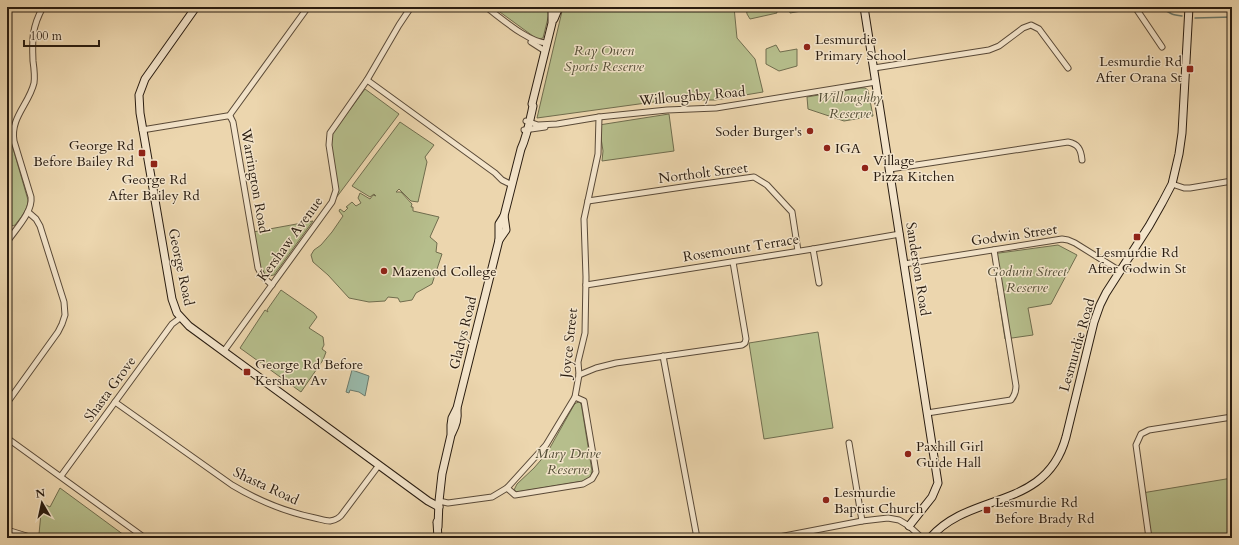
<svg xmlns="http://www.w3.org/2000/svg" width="1239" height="545" font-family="Cardo,serif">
  <rect width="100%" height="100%" fill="#ecd6ae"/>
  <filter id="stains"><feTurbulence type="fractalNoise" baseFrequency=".005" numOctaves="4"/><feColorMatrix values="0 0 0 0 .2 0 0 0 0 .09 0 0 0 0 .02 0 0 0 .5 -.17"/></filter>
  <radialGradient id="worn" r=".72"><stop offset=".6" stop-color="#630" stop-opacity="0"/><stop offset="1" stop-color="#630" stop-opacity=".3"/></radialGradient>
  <g fill="#b6be8c" stroke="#706d4e">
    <path d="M493,7H549V14L543,38L539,39H537Z"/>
    <path d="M563,7H734L737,38L755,59L763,92L715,100H668L537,118Z"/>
    <path d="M746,7H788L776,9L777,13L750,19L747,14Z"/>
    <path d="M789,7H815H813V9L790,13Z"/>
    <path d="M776,45L780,52L797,49V66L779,71L766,64V49Z"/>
    <path d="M860,88H865L868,90L873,116L844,121L808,109L807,97Z"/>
    <path d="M365,89L399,114L336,198L329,138Z"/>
    <path d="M669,114L674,151L602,161L603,151L599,125Z"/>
    <path d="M400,122L434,145L425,157L427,162L418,202L411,201L399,189L396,192H401L412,204L411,207H413V211L439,217L430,237L437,243L436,252L442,254L432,284L416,293L412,300L400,302L398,298L388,297L385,301L369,302L349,298L328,275L313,262L311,255L314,250L321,245L332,232L343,216L339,211L340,209L344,212L348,208L346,207L352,202L356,206L361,203L358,198L360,193L370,199L373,195L376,196L374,194L370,197L352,186Z"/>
    <path d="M7,136L10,138L28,200C28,210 21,217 15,225L13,226L7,222Z"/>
    <path d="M313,221L274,275L269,276L268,278C263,275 261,270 259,265L253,232Z"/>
    <path d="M1058,245L1077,255L1051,304L1028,308L1033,335L1005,339L992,254Z"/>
    <path d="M281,290L314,313L317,317L309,328L323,337L324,345L322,349L326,352L323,360L301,392L240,348L265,310L268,312L267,310Z"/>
    <path d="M818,332L833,428L764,439L749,343Z"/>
    <path d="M579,402L581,404L582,409L592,471L591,476L584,481L517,492L514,490L517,484L534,468L547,453L574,405L576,403Z"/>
    <path d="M1232,478V538H1149L1142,493Z"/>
    <path d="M60,488L128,538H56L39,534L42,503L50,507Z"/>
  </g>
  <path fill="#99b9aa" stroke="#6c7a6c" d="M352,370L369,376L365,396L359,392L350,390L349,393L346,392Z"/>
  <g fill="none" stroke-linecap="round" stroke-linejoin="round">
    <g stroke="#6c7a6c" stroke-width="1.5">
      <path d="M1163,7C1168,14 1174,15 1182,16"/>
      <path d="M1195,18L1232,17"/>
    </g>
    <g stroke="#5a4a38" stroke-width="7">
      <g id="street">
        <path d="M486,7C501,18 529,43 547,43"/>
        <path d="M1135,7L1162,47"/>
        <path d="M531,42L545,51"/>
        <path d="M874,68L989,50L999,46L1023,28L1031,25L1039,29L1068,68"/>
        <path d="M367,80L495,173L502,180L512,185"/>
        <path d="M229,116L308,7"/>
        <path d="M526,121L538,125L557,124L599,117L667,110L716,108L876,82"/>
        <path d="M142,130L227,116H230L233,122L258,268L263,277L272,285"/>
        <path d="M524,130L545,127"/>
        <path d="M890,169L1068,142C1078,144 1081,149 1082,160"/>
        <path d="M1172,184L1184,188H1190L1232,181"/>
        <path d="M588,201L696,185L754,177L767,185L792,212L798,251"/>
        <path d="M7,242C15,230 33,212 31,197L14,141C10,118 29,104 34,83C35,76 34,68 33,61C32,39 32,27 43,7"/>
        <path d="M813,249L819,283"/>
        <path d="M904,264L1062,239L1068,240L1075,243L1120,271"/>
        <path d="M586,285L813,249L900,234"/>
        <path d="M224,351L332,202L336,190L329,145L330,133L367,80L399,25L411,7"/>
        <path d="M663,356L697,538"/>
        <path d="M579,375L596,368L616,363L742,345L745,343L746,339L733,262"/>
        <path d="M115,402L232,485C257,500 286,512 315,518C320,519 325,521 330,521C336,520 340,518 343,513L379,465"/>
        <path d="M7,403L58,332L62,324L65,315L64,302L40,226L36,219L28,212"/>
        <path d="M927,413L1011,400C1015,395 1016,392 1016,386L994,250"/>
        <path d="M7,438L145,538"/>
        <path d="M849,443L862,521"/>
        <path d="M61,476L172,324L180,318"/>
        <path d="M507,488L515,495L583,484L592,479L596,472L584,401L575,397"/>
        <path d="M439,501L448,503L492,497L507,488L546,445L575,397L579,375L578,362L585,333L586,277L584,219L598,154L599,117"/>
        <path d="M7,530L33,538"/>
        <path d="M774,538L862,521L888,518L899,520L909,526L922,538"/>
        <path d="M1149,538L1136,445L1141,434L1149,430L1232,417"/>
      </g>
    </g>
    <g stroke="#291c10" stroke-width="9">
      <g id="secondary">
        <path d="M196,7L145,79L139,95L140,113L172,299L177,313L189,326L428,501L439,507"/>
        <path d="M864,7L938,483L932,497L909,526"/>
        <path d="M554,19L559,7"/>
        <path d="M499,240L506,230L504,216"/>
        <path d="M452,433C456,425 458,419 457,409"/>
        <path d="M437,522L438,538"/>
        <path d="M438,527L439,501L442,474L451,435V425L452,418L457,408L499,240V224L504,216L521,149C527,136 530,120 533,106L532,104L552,23V7"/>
        <path d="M930,538C970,491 1046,511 1066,437L1094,322L1100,305L1106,293L1149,226L1162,203L1172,184L1179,154L1182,133L1189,7"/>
      </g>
    </g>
    <use href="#street" stroke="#f3e4ca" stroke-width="5"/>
    <use href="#secondary" stroke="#f3e4ca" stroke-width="7"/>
  </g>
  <g fill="#8f2418" stroke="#f3e4ca" stroke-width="1.5">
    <circle cx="807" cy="47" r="4"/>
    <rect x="1186" y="65" width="8" height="8" rx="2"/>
    <circle cx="810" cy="131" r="4"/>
    <circle cx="827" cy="148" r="4"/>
    <rect x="138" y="149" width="8" height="8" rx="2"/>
    <rect x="150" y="160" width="8" height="8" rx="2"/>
    <circle cx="865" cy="168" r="4"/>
    <rect x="1133" y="233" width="8" height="8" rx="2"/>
    <circle cx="384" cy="271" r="4"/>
    <rect x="243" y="368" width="8" height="8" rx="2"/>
    <circle cx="908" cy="454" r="4"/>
    <circle cx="826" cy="500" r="4"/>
    <rect x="983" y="506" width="8" height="8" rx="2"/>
  </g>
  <g text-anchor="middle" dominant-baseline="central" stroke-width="3" stroke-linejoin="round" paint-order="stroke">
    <g font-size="14" fill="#291c10" stroke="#f3e4ca" text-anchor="start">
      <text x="815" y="39">Lesmurdie<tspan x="815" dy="16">Primary School</tspan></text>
      <text x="1182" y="61" text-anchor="end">Lesmurdie Rd<tspan x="1182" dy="16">After Orana St</tspan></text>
      <text x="802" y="131" text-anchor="end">Soder Burger's</text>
      <text x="134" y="145" text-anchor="end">George Rd<tspan x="134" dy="16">Before Bailey Rd</tspan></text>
      <text x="835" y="148">IGA</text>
      <text x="873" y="160">Village<tspan x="873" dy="16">Pizza Kitchen</tspan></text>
      <text x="154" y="179" text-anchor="middle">George Rd<tspan x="154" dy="16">After Bailey Rd</tspan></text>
      <text x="1137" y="252" text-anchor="middle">Lesmurdie Rd<tspan x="1137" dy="16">After Godwin St</tspan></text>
      <text x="392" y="271">Mazenod College</text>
      <text x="255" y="364">George Rd Before<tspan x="255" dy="16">Kershaw Av</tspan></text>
      <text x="916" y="446">Paxhill Girl<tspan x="916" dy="16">Guide Hall</tspan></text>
      <text x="834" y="492">Lesmurdie<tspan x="834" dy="16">Baptist Church</tspan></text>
      <text x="995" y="502">Lesmurdie Rd<tspan x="995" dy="16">Before Brady Rd</tspan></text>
    </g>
    <g font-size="14" font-style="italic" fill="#534d35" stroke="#f3e4ca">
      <text x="604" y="50">Ray Owen<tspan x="604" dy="16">Sports Reserve</tspan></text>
      <text x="850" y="97">Willoughby<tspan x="850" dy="16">Reserve</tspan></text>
      <text x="1027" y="271">Godwin Street<tspan x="1027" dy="16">Reserve</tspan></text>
      <text x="568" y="453">Mary Drive<tspan x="568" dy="16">Reserve</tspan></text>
    </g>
    <g font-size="14" fill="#291c10" stroke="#f3e4ca">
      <text transform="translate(692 96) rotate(-5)">Willoughby Road</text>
      <text transform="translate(703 173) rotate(-7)">Northolt Street</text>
      <text transform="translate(255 181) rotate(80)">Warrington Road</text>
      <text transform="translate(1014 235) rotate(-8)">Godwin Street</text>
      <text transform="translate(290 239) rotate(-54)">Kershaw Avenue</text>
      <text transform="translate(741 248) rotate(-9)">Rosemount Terrace</text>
      <text transform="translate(181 267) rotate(78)">George Road</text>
      <text transform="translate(918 269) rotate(81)">Sanderson Road</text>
      <text transform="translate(463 333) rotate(-76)">Gladys Road</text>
      <text transform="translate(569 343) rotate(-84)">Joyce Street</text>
      <text transform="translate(1077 345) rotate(-74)">Lesmurdie Road</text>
      <text transform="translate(110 389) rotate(-54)">Shasta Grove</text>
      <text transform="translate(266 486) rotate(25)">Shasta Road</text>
    </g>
  </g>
  <rect width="1239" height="545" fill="none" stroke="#ecd6ae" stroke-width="24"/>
  <rect x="8" y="8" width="1223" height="529" fill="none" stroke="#291c10" stroke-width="2"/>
  <rect x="12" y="12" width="1215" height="521" fill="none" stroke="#291c10"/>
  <g transform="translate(42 503) rotate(351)" stroke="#f3e4ca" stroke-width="3" paint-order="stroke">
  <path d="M0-3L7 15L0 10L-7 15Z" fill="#291c10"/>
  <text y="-6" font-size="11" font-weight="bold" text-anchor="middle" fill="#291c10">N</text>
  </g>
  <path d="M24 40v6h75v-6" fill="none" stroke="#291c10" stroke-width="2"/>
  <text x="30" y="40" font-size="12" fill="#291c10" stroke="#f3e4ca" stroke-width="3" paint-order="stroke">100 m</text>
  <rect width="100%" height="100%" filter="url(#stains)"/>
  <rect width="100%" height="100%" fill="url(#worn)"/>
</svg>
